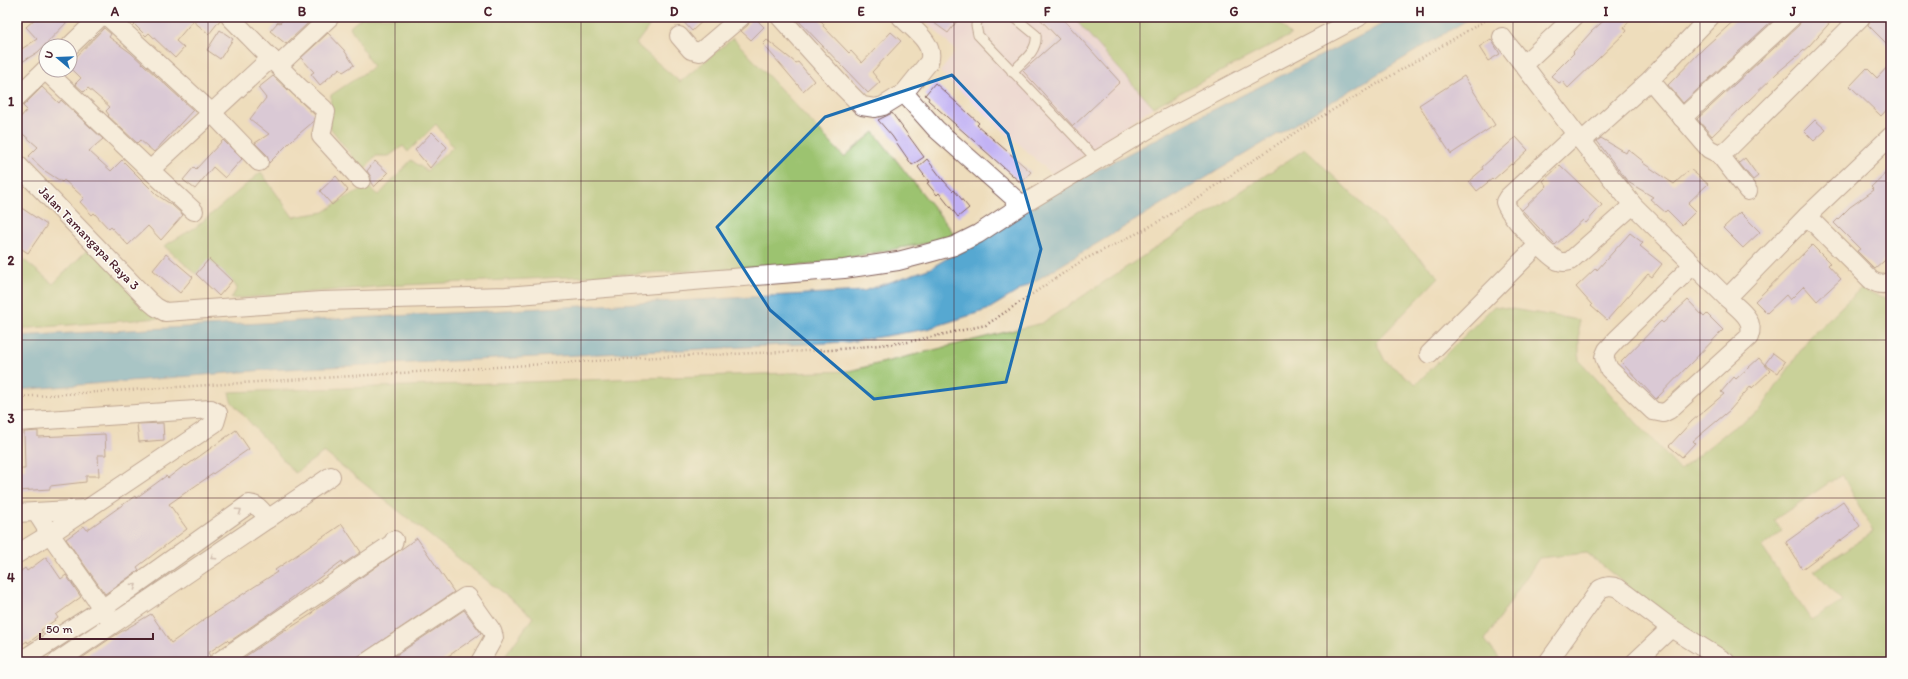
<svg xmlns="http://www.w3.org/2000/svg" width="1908" height="679" font-family="Itim,sans-serif">
  <rect width="100%" height="100%" fill="#fdfcf7"/>
  <filter id="ink" filterUnits="userSpaceOnUse"><feTurbulence type="fractalNoise" baseFrequency=".025" numOctaves="2"/><feDisplacementMap in="SourceGraphic" scale="8" xChannelSelector="R" yChannelSelector="G"/><feConvolveMatrix kernelMatrix="1 2 1 2 8 2 1 2 1" color-interpolation-filters="sRGB"/></filter>
  <filter id="wash" filterUnits="userSpaceOnUse"><feTurbulence type="fractalNoise" baseFrequency=".012" numOctaves="4" result="noise"/><feDisplacementMap in="SourceGraphic" scale="16" xChannelSelector="R" yChannelSelector="G"/><feGaussianBlur stdDeviation="0.9" result="paint"/><feColorMatrix in="noise" values="0 0 0 0 0 0 0 0 0 0 0 0 0 0 0 0 0 1.4 0 .05"/><feComposite in="paint" operator="in"/></filter>
  <g filter="url(#wash)">
    <rect width="100%" height="100%" fill="#eeddbc"/>
    <path fill="#ead1ec" d="M922,17H1073L1153,107L1054,176L940,72L956,51Z"/>
    <g fill="#9cc36f" stroke="#73714d" fill-rule="evenodd">
      <path d="M362,17H656L636,44L680,82L733,38L844,157L874,132L956,236L938,241L809,265L385,286L231,299L237,288L232,281L209,260L196,274L164,246L196,227L261,172L293,217L324,212L348,196L368,187L379,195L411,160L427,171L453,147L436,124L408,152L403,146L389,156H376L363,171L329,126L331,95L373,67L350,27Z"/>
      <path d="M1073,17H1273L1291,35L1153,107Z"/>
      <path d="M1305,149L1439,277L1376,342L1385,361L1416,384L1494,306L1579,320V360L1680,470L1731,429L1759,412L1809,338L1860,289L1891,300V662H1694L1708,652L1587,553L1539,558L1485,640L1502,662H501L533,617L324,452L295,473L231,401L229,392L849,371L1042,323ZM1842,474L1873,532L1814,571L1842,601L1811,620L1762,547L1782,531L1774,520Z"/>
      <path d="M89,248L161,318L17,329V254L53,284Z"/>
    </g>
    <path fill="#56a8d1" stroke="#50647e" d="M1394,17H1472L987,310L927,329L849,342L266,370L17,390V336L864,291L931,268L1063,188L1187,123L1368,32Z"/>
    <g id="blocks">
      <g fill="#c2b2f4">
        <path d="M37,17H72L38,52L17,65V52L37,39L26,27Z"/>
        <path d="M141,17H220V20L209,34L193,21L176,41L184,48L175,58L149,33L146,36L134,24Z"/>
        <path d="M286,17H307L310,21L286,44L270,31L278,22L280,23Z"/>
        <path d="M679,17H707L692,31Z"/>
        <path d="M751,17H754L764,27L751,40L741,31L748,25Z"/>
        <path d="M795,17H817L824,24L823,26L849,53L851,51L862,63L891,32L901,41L872,72L880,82L868,93Z"/>
        <path d="M926,17H960L948,33Z"/>
        <path d="M1038,17H1061L1120,82L1073,126L1023,71L1059,39Z"/>
        <path d="M1608,17H1633L1624,27L1627,31L1568,88L1562,81L1559,83L1551,76L1574,53L1573,52L1592,31Z"/>
        <path d="M1738,17H1776L1683,103L1668,85L1705,47Z"/>
        <path d="M1802,17H1835L1809,46L1777,73L1712,136L1697,119L1799,25Z"/>
        <path d="M1871,17H1883L1891,25V48L1868,25Z"/>
        <path d="M104,28L111,34L109,37L131,53L193,110L154,152L140,140L137,143L108,116L109,115L106,111L110,107L88,88L84,92L75,84L81,78L70,67V63Z"/>
        <path d="M220,30L233,39L220,59L207,50Z"/>
        <path d="M328,33L344,50L354,65L343,72L340,68L320,85L311,74L314,72L301,58Z"/>
        <path d="M1491,39L1500,54L1488,61L1479,47Z"/>
        <path d="M767,40L796,63L798,62L814,81L803,91L763,44Z"/>
        <path d="M1891,63V105L1881,116L1850,86L1867,68L1877,78Z"/>
        <path d="M273,76L315,115L313,122L293,139L269,163L267,155L255,143L269,134L250,119L266,98L258,88Z"/>
        <path d="M1464,76L1495,125L1451,154L1419,105Z"/>
        <path d="M935,83L979,123L977,125L1031,172L1021,183L928,100L929,98L925,95Z"/>
        <path d="M42,87L59,103L61,100L103,139L89,151L111,171L122,160L157,195L172,205L183,215L161,240L148,226L128,245L111,227L109,229L94,213L92,215L80,202L84,198L64,180L62,182L45,171L29,156L38,147L17,129V121L27,110L23,106Z"/>
        <path d="M892,113L924,157L912,165L892,136L878,120Z"/>
        <path d="M1815,120L1826,130L1814,141L1804,131Z"/>
        <path d="M432,132L447,147L430,168L415,150Z"/>
        <path d="M1516,137L1528,150L1512,165L1511,164L1493,180L1492,179L1477,191L1469,181L1483,169L1482,167Z"/>
        <path d="M1601,138L1626,153L1628,149L1644,162L1643,163L1674,184L1690,169L1708,184L1688,203L1696,211L1682,225L1667,210L1665,212L1650,199L1653,197L1628,182L1597,141Z"/>
        <path d="M223,140L242,159L225,178L213,167L195,189L183,180L194,167L196,169Z"/>
        <path d="M1745,158L1758,176L1753,180L1739,163Z"/>
        <path d="M927,159L943,180L953,191L954,190L969,208L958,217L939,193L937,195L927,183L929,182L918,167Z"/>
        <path d="M375,161L388,173L374,187L371,183V177L367,171Z"/>
        <path d="M1560,165L1602,205L1586,223L1583,220L1555,245L1522,210L1547,186L1543,181Z"/>
        <path d="M1891,168V255L1875,269L1857,251L1860,249L1834,223L1850,207L1874,190L1871,187Z"/>
        <path d="M336,176L348,190L332,205L320,191Z"/>
        <path d="M17,205L47,225L28,253L17,246Z"/>
        <path d="M1740,212L1760,232L1743,248L1723,228Z"/>
        <path d="M1630,233L1643,243L1640,246L1662,264L1652,277L1648,274L1607,320L1591,306L1592,305L1576,287L1596,268L1597,270Z"/>
        <path d="M1812,245L1830,263L1828,265L1841,279L1817,301L1804,286L1790,300L1786,295L1767,313L1755,301Z"/>
        <path d="M166,254L193,277L180,293L153,270Z"/>
        <path d="M209,259L232,281L219,296L196,274Z"/>
        <path d="M1688,300L1704,317L1707,314L1723,330L1656,399L1621,362L1661,321L1663,323Z"/>
        <path d="M1773,353L1785,362L1778,373L1765,364Z"/>
        <path d="M1759,358L1770,371L1752,388L1751,386L1730,410L1693,441L1695,443L1682,457L1669,446L1692,421L1724,394L1721,392L1734,377L1736,379Z"/>
        <path d="M163,423L164,440L139,442L137,424Z"/>
        <path d="M236,430L249,449L169,504L187,529L137,567L139,570L105,594L66,539L84,526L87,530L135,496L136,498L166,476L168,478L185,465L186,466Z"/>
        <path d="M38,431V437L105,434L106,455H98L99,476H86V482L50,486V489L17,491V469H25L24,432Z"/>
        <path d="M1843,501L1860,526L1802,569L1786,542Z"/>
        <path d="M342,524L361,552L343,564L342,561L274,611L229,642L227,640L208,653L210,656L208,662H76L114,636L151,614L171,643L206,618L277,572L275,570Z"/>
        <path d="M417,538L454,592L350,662H242L240,660L286,629L287,630L313,613L312,612Z"/>
        <path d="M46,557L61,579L66,575L81,597L56,615L58,618L41,630L43,632L28,643L27,641L17,648V574L25,568L27,571Z"/>
        <path d="M464,610L481,633L440,662H386Z"/>
      </g>
    </g>
  </g>
  <g filter="url(#ink)">
    <use href="#blocks" fill-opacity="0" stroke="#83625e" stroke-width="1"/>
    <g fill="none" stroke-linecap="round" stroke-linejoin="round">
      <g stroke="#83625e" stroke-width="11">
        <g id="service">
          <path d="M979,17L976,25L978,35L1097,160"/>
          <path d="M1012,72C1023,61 1038,51 1036,35L1014,17"/>
        </g>
      </g>
      <g stroke="#83625e" stroke-width="20">
        <g id="minor">
          <path d="M108,17L212,113L259,162"/>
          <path d="M230,17L299,87L323,108L326,112L321,136L361,180"/>
          <path d="M780,17L844,88L862,106L875,108L883,106L904,93L929,62C936,44 913,29 901,17"/>
          <path d="M679,36L691,50L700,52L741,17"/>
          <path d="M1502,37L1576,134L1633,205L1727,298L1807,216L1891,136"/>
          <path d="M70,46L100,17"/>
          <path d="M1524,64L1574,17"/>
          <path d="M279,65L330,17"/>
          <path d="M45,70L150,170L271,58"/>
          <path d="M1650,80L1709,149L1719,154L1748,191"/>
          <path d="M904,93L936,129L1022,205"/>
          <path d="M17,97L46,69"/>
          <path d="M1682,118L1792,17"/>
          <path d="M1576,134L1508,197L1505,202C1509,216 1545,253 1558,261C1563,263 1566,262 1570,261L1633,205"/>
          <path d="M1582,141L1650,80L1710,17"/>
          <path d="M1719,154L1728,149L1861,17"/>
          <path d="M17,164L149,301L156,307L165,312L321,301L506,296L844,269L898,261L925,254L954,246L978,234L1022,205L1162,121L1359,17"/>
          <path d="M150,170L194,211"/>
          <path d="M1807,216L1871,280C1877,284 1884,286 1891,281"/>
          <path d="M1693,265L1616,340L1607,350L1604,357L1609,369L1653,411L1663,413L1669,410L1749,337C1756,319 1739,310 1727,298"/>
          <path d="M1429,354L1539,244"/>
          <path d="M17,422L211,409L218,413L215,423L50,534L17,554"/>
          <path d="M36,512L50,534L109,618"/>
          <path d="M17,513L88,509"/>
          <path d="M19,662L102,609L249,504C259,505 262,511 268,519"/>
          <path d="M57,662L331,476"/>
          <path d="M218,662L393,543L394,540"/>
          <path d="M367,662L465,597H468L492,631L494,637L480,662"/>
          <path d="M1548,662L1600,589C1607,586 1610,585 1618,588L1671,628"/>
          <path d="M1635,662L1671,628L1726,662"/>
        </g>
      </g>
      <path stroke="#83625e" stroke-width="2.5" stroke-dasharray="1 3" stroke-linecap="butt" d="M17,397L658,357L831,350L908,342L986,325L1083,260L1144,230L1183,207L1302,128L1491,17"/>
      <use href="#service" stroke="#fff" stroke-width="9"/>
      <use href="#minor" stroke="#fff" stroke-width="18"/>
    </g>
    <defs><path id="oneway-chevron" d="M-2-3.5L2.5 0L-2 3.5" fill="none" stroke-width="1.6" stroke-linecap="round" stroke-linejoin="round"/></defs>
    <g stroke="#ae9aa0">
      <use href="#oneway-chevron" transform="translate(239 511) rotate(-35)"/>
      <use href="#oneway-chevron" transform="translate(213 557) rotate(146)"/>
      <use href="#oneway-chevron" transform="translate(134 586) rotate(-35)"/>
    </g>
  </g>
  <path d="M0 0H1908V679H0ZM952,75L1008,134L1041,249L1006,382L874,399L770,310L717,227L825,117Z" fill="#eeddbc" fill-opacity=".55" fill-rule="evenodd"/>
  <path fill="none" stroke="#1f6fb2" stroke-width="3" stroke-linejoin="round" d="M952,75L1008,134L1041,249L1006,382L874,399L770,310L717,227L825,117Z"/>
  <path fill="none" stroke="#4a1f2b" stroke-width="1" stroke-opacity="0.55" d="M208,17V662M395,17V662M581,17V662M768,17V662M954,17V662M1140,17V662M1327,17V662M1513,17V662M1700,17V662M17,181H1891M17,340H1891M17,498H1891"/>
  <g text-anchor="middle" dominant-baseline="central" stroke-width="3" stroke-linejoin="round" paint-order="stroke">
    <g font-size="13" fill="#4a1f2b" stroke="#fdfcf7">
      <text transform="translate(89 238) rotate(46)">Jalan Tamangapa Raya 3</text>
    </g>
  </g>
  <rect width="1908" height="679" fill="none" stroke="#fdfcf7" stroke-width="44"/>
  <g transform="translate(58 58) rotate(289)"><circle r="19" fill="#fdfcf7" stroke="#b5a4a5"/>
  <path d="M0-3L7 15L0 10L-7 15Z" fill="#1f6fb2"/>
  <text y="-6" font-size="11" font-weight="bold" text-anchor="middle" fill="#4a1f2b">U</text>
  </g>
  <path d="M40 633v6h113v-6" fill="none" stroke="#4a1f2b" stroke-width="2"/>
  <text x="46" y="633" font-size="12" fill="#4a1f2b" stroke="#fdfcf7" stroke-width="3" paint-order="stroke">50 m</text>
  <rect x="22" y="22" width="1864" height="635" fill="none" stroke="#4a1f2b" stroke-width="1.5"/>
  <g font-size="13" text-anchor="middle" font-weight="bold" fill="#4a1f2b">
    <text x="115" y="16">A</text>
    <text x="302" y="16">B</text>
    <text x="488" y="16">C</text>
    <text x="674" y="16">D</text>
    <text x="861" y="16">E</text>
    <text x="1047" y="16">F</text>
    <text x="1234" y="16">G</text>
    <text x="1420" y="16">H</text>
    <text x="1606" y="16">I</text>
    <text x="1793" y="16">J</text>
    <text x="11" y="106">1</text>
    <text x="11" y="265">2</text>
    <text x="11" y="423">3</text>
    <text x="11" y="582">4</text>
  </g>
</svg>
